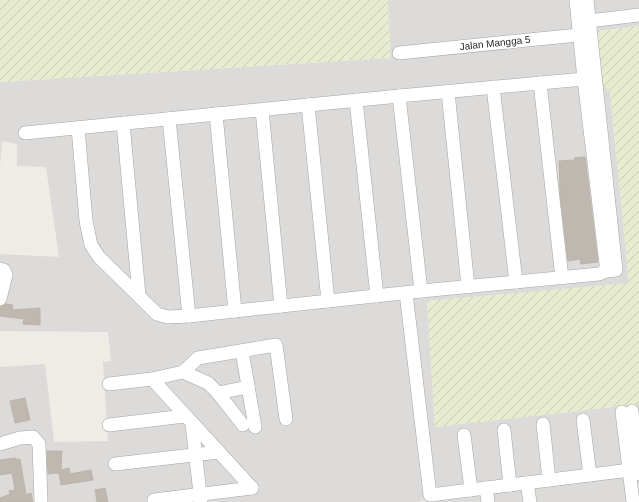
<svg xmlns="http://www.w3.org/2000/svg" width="639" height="502" font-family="Arial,sans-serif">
  <defs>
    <pattern id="farmland-furrows" width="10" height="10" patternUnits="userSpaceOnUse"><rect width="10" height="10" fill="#e7ecd0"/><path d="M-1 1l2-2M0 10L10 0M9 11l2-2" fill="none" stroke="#c6cab2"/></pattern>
  </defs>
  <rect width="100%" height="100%" fill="#eeece4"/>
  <path fill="#dcdbda" d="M388,0H639V26L598,31L604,86L610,92L629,284L427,301L435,427L639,404V502H426L425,500L417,502H0V367L45,364L54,442L108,441L103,362L111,361L108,332L0,331V254L59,257L46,167L17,166V144L2,141L0,166V82L390,58Z"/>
  <g fill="url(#farmland-furrows)">
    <path d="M0,0H388L390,58L0,82Z"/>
    <path d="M639,26V404L435,427L427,301L629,283L610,92L604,86L597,31Z"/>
  </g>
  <g fill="#beb8b1" stroke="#bfb4a7">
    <path d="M585,157L598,262L581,264L580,259L568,261L560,193L559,161L575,160L574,158Z"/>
    <path d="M6,304L13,305L12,310L40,308V325L23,324L24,319L0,316V307Z"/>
    <path d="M25,398L30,420L15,423L10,401Z"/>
    <path d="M47,451H62L61,470L69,468L70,474L91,470L93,480L61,485L59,473L48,474Z"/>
    <path d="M15,458V459H20L26,495L31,493L33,502H0V498L10,494L9,491L15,490L12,473L0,475V460Z"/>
    <path d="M105,488L108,502H97L95,490Z"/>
  </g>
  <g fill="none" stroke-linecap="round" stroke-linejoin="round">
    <g stroke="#a4a4a4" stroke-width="14">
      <g id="minor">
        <path d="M587,0L616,270L606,271"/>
        <path d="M589,21L639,15"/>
        <path d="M399,53L588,34"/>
        <path d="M540,83L562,278"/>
        <path d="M493,87L516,282"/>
        <path d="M448,92L468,287"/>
        <path d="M356,100L377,296"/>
        <path d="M308,105L328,301"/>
        <path d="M262,110L281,306"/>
        <path d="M216,114L235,311"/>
        <path d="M169,119L189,316"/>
        <path d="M123,123L139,295"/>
        <path d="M78,128L86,221L91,245L99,257L157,314L168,317L189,316L421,291L599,274L606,271V264L584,79L576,0"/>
        <path d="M25,133L399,96"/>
        <path d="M0,269L4,270L6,275L0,299"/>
        <path d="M421,291L399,96L584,79"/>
        <path d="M406,293L430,495L638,469"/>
        <path d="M242,351L255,427"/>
        <path d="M183,372L208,383L218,393L243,425"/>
        <path d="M152,379L252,488"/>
        <path d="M109,384L152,379L183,372L198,358L276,345L286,419"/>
        <path d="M218,393L248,387"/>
        <path d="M632,411L639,474"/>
        <path d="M622,412L633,502"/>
        <path d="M583,420L590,475"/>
        <path d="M192,424L201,502"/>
        <path d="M543,424L549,480"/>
        <path d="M109,425L185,416"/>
        <path d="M504,430L510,485"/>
        <path d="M464,435L471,490"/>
        <path d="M0,444L20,438L33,437L39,444L41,502"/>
        <path d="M115,464L219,452"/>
        <path d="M527,483L530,502"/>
        <path d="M486,488L488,502"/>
        <path d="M154,500L252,488"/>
      </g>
    </g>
    <use href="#minor" stroke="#fff" stroke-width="13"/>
  </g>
  <g text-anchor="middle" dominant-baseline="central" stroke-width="3" stroke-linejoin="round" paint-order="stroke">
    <g font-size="10" fill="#1d1d1d" stroke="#fff">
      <text transform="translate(495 43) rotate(-6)">Jalan Mangga 5</text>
    </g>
  </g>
</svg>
